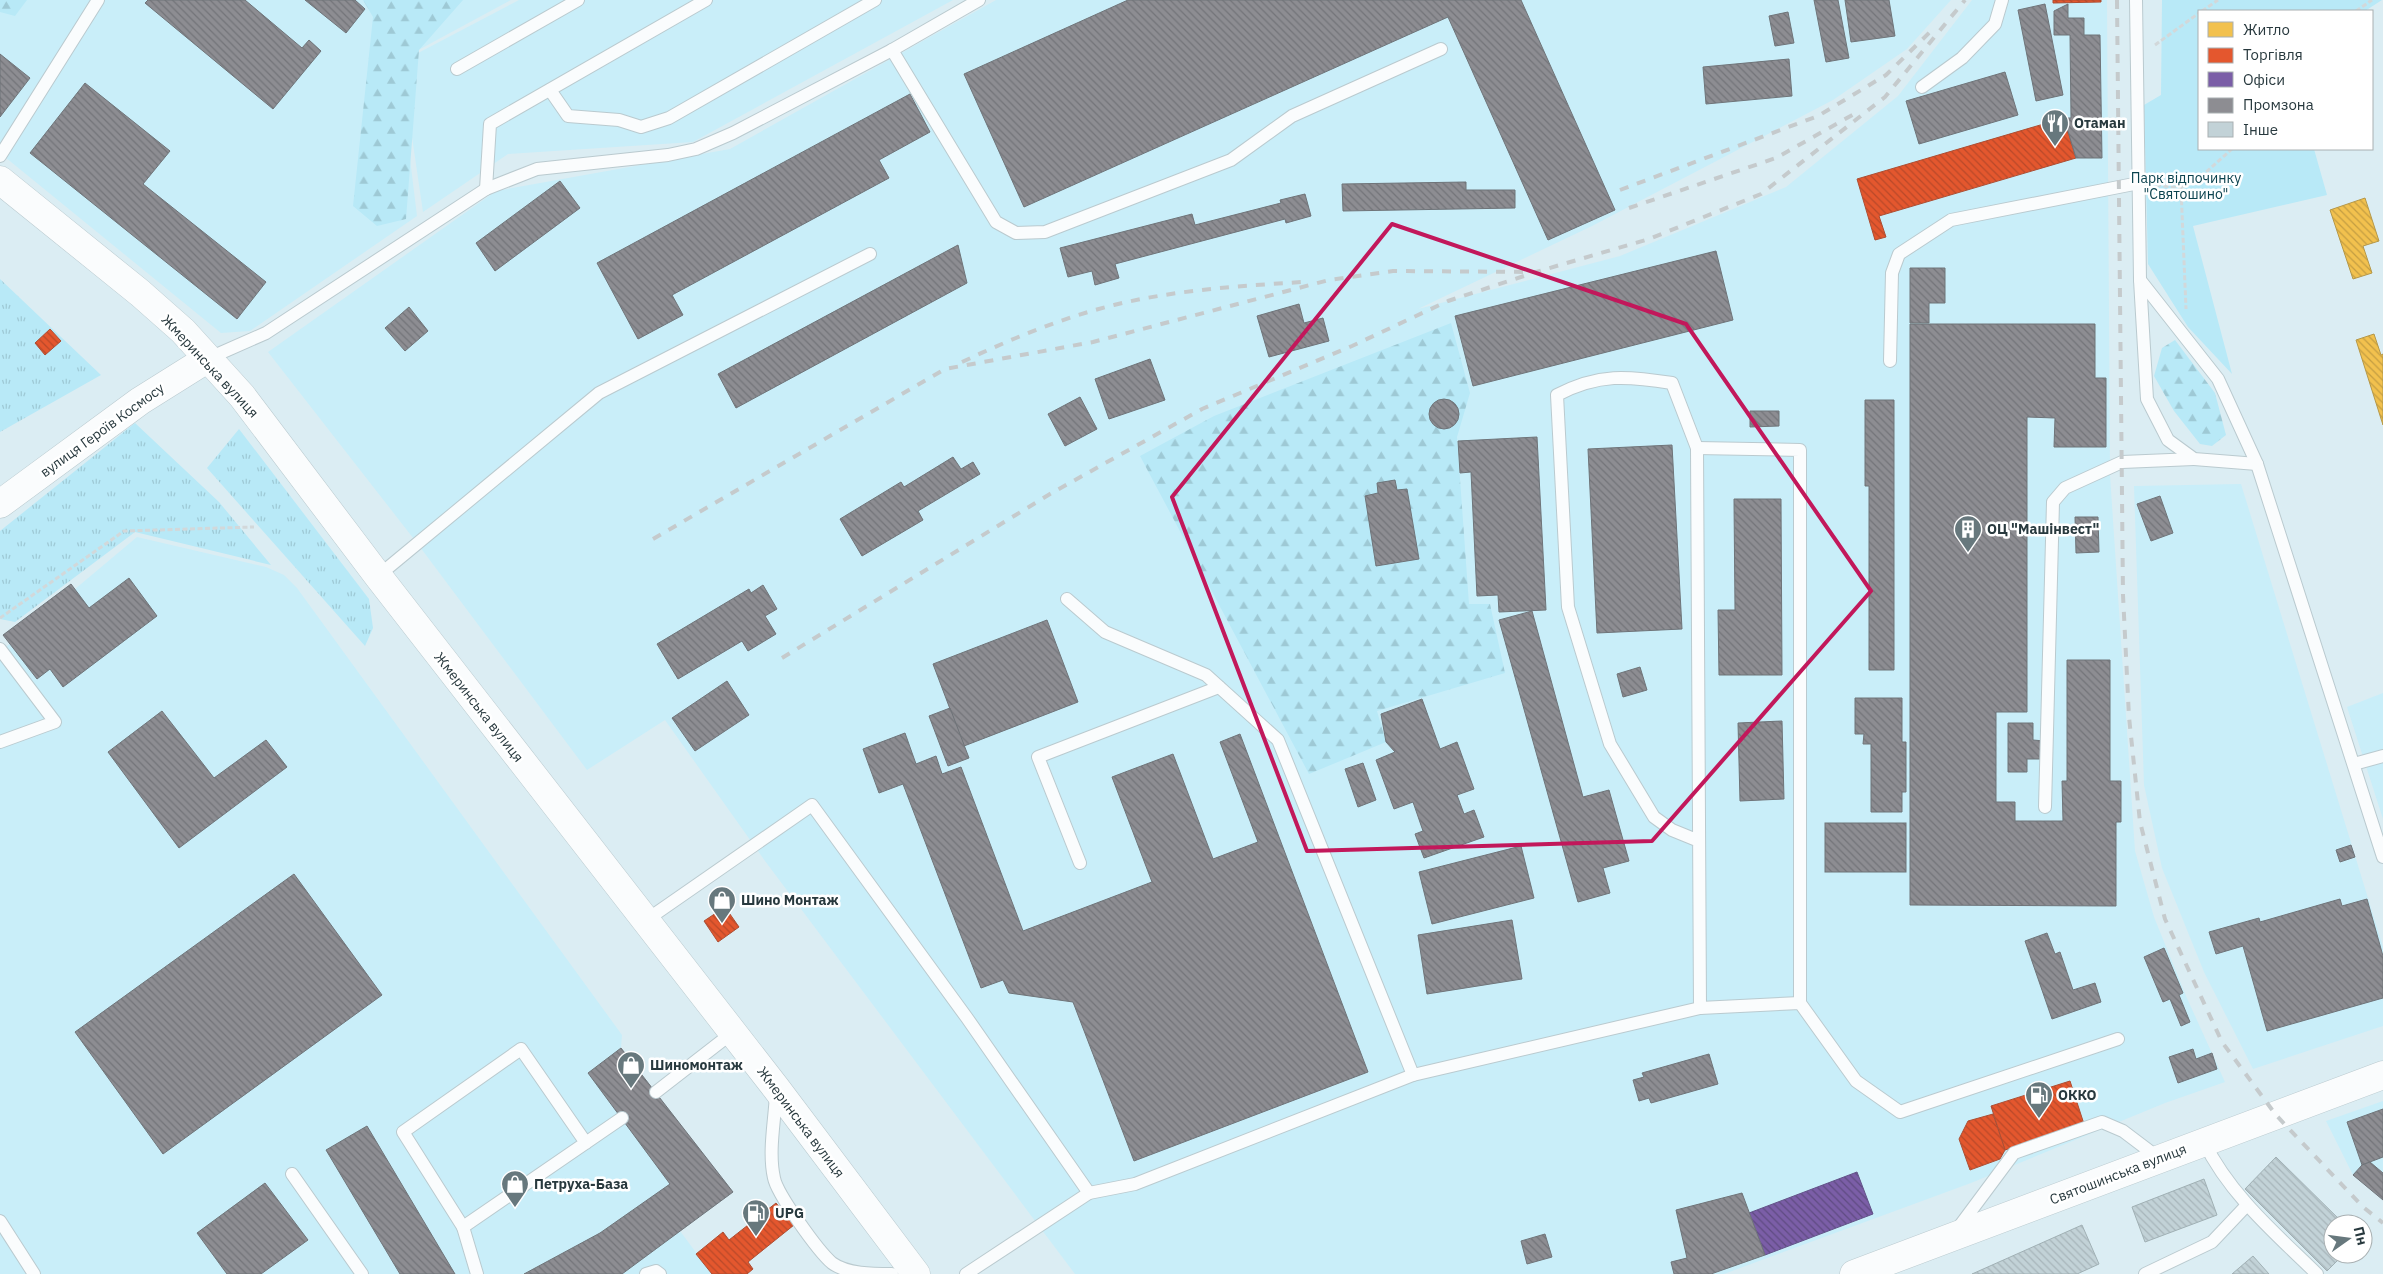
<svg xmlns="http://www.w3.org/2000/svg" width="2383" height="1274" font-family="'IBM Plex Sans',sans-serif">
  <defs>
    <pattern id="grass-tufts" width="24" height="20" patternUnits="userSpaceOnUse" patternTransform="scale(1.25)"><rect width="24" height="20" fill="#b8e9f7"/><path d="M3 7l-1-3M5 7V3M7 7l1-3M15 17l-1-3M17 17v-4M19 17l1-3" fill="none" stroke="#9ec9d5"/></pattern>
    <pattern id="forest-firs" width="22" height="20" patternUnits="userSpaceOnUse" patternTransform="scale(1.25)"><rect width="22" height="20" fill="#b8e9f7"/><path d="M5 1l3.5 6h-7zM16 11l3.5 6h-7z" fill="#9ec9d5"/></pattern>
    <pattern id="homes-back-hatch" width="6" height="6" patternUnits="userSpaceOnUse" patternTransform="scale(1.25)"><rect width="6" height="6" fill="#f2c14e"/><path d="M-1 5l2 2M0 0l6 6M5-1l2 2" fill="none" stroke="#c49e42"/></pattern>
    <pattern id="shops-back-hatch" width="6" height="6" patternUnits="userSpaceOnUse" patternTransform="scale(1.25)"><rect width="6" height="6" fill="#e4572e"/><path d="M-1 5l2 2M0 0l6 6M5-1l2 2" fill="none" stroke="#b94929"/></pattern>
    <pattern id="offices-back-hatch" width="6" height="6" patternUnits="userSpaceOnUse" patternTransform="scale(1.25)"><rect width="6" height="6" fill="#7b5ea7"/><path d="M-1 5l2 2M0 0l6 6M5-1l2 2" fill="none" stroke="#5f4b82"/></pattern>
    <pattern id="industry-back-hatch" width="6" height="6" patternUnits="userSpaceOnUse" patternTransform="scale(1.25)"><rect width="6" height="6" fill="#8d8d92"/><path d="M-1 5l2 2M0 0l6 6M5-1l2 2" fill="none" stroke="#737479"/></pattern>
    <pattern id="building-back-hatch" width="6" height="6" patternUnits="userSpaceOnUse" patternTransform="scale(1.25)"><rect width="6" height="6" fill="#c2d2d7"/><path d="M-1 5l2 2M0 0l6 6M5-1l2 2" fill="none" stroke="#a7b5ba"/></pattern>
  </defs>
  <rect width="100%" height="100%" fill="#dbedf3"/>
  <g fill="#c9eef9">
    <path d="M0,0H511L398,61L417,216L250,331L221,333L0,153Z"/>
    <path d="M519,0H953L693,142L508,154L423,212L401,62Z"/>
    <path d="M996,0H1951L1907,49L1833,100L1592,226L1418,309L1620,256L1786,187L1898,96L1972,0H2107L2110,475L2135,851L2154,917L2186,996L2225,1082L2165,1103L1971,1183L1724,1274H1075L765,861L665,720L587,770L417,543L268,352L496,191L730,149Z"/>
    <path d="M2241,484L2383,947V1026L2253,1069L2204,972L2162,868L2144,785L2134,486Z"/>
    <path d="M137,537L266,567L284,575L297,588L622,1035L621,1048L733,1192L680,1231L712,1274H0V652Z"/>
    <path d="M2383,693V819L2347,707Z"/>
    <path d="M2383,1101V1200L2353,1175L2326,1121Z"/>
  </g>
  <g fill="url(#grass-tufts)">
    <path d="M0,279L101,375L0,432Z"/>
    <path d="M135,423L219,502L271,565L135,532L15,622L0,619V531Z"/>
    <path d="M239,429L369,599L373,628L365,646L207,468Z"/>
  </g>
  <g fill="url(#forest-firs)">
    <path d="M0,0H27L15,16L0,12Z"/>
    <path d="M363,0H463L419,50L406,219L377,226L353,206L373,17Z"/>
    <path d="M1451,323L1470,393L1457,437L1469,604H1490L1505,673L1377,711L1386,742L1309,774L1140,456L1214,416Z"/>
    <path d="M2175,340L2215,393L2226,435L2212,446L2200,444L2174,411L2154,376L2162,348Z"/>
  </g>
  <path fill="#b8e9f7" d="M2162,0H2382L2365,11H2199V149H2314L2327,195L2193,226L2232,374L2188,327L2148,264L2144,105L2161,95Z"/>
  <g fill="url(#homes-back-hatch)" stroke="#b59849">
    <path d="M2365,198L2379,241L2363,246L2372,273L2353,279L2330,210Z"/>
    <path d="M2374,334L2381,355L2383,354V425L2356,340Z"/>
  </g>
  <g fill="url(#shops-back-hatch)" stroke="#ac4e33">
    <path d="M2053,0H2101V2L2053,3Z"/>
    <path d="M2064,118L2076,158L1879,216L1886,237L1875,240L1857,179Z"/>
    <path d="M50,329L61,341L45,355L35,343Z"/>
    <path d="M725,907L739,927L718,942L704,921Z"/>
    <path d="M2070,1081L2084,1124L2005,1150L1991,1106Z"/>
    <path d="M1993,1114L2005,1150L2000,1159L1970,1170L1959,1139L1968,1121Z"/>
    <path d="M776,1203L794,1225L748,1262L753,1269L747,1274H712L696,1254L723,1232L729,1240Z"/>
  </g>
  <path fill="url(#offices-back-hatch)" stroke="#625388" d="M1857,1172L1873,1214L1765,1255L1749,1213Z"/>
  <g fill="url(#industry-back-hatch)" stroke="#6f7479">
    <path d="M148,0H245L302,48L309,40L321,51L273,109L145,3Z"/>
    <path d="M305,0H355L365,9L346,33Z"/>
    <path d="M1128,0H1521L1615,210L1548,240L1448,17L1024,207L964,74Z"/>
    <path d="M1814,0H1838L1849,58L1826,62Z"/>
    <path d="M1845,0H1889L1895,36L1851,42Z"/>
    <path d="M2045,4L2063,95L2036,101L2018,10Z"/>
    <path d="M2068,4V18H2084V35H2100L2102,158H2076L2064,118H2071L2070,35H2054V11Z"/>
    <path d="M1788,12L1794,43L1775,46L1769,16Z"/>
    <path d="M0,54L30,78L0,117Z"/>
    <path d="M1789,59L1792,96L1706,104L1703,67Z"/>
    <path d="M2005,72L2018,115L1919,144L1906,101Z"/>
    <path d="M85,83L170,151L143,184L266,282L237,319L30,153Z"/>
    <path d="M910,94L930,132L879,160L889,178L672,295L683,315L638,339L597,263Z"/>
    <path d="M560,181L580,208L495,271L476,243Z"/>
    <path d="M1466,182V190H1515V208L1343,211L1342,184Z"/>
    <path d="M1305,194L1311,216L1286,223L1285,219L1115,264L1119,278L1095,285L1092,271L1068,277L1060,248L1192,214L1195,225L1281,203L1280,200Z"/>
    <path d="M958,245L967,283L736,408L718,374Z"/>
    <path d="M1716,251L1733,320L1473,386L1455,316Z"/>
    <path d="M1910,268H1945V303H1929V323H1910Z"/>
    <path d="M1299,304L1304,323L1323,318L1329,341L1269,357L1257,316Z"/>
    <path d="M409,307L428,331L405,351L385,328Z"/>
    <path d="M1910,324H2095V378H2106V447H2054L2055,418L2027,417V712H1996V802H2015V821H2063L2062,781H2067V660H2110V781H2121V822H2116V906L1910,905Z"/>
    <path d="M1150,359L1165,400L1109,419L1095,379Z"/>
    <path d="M1080,397L1097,429L1065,446L1048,414Z"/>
    <circle cx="1444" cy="414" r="15"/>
    <path d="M1865,400H1894V670H1869V486H1865Z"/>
    <path d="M1750,411H1779V426L1750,427Z"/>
    <path d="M1537,437L1546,610L1499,612L1498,595L1477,596L1471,472L1460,473L1458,441Z"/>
    <path d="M1672,445L1682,629L1597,633L1588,449Z"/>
    <path d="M953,457L961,469L973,462L980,474L918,511L923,520L862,556L840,519L901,482L904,487Z"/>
    <path d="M1395,480L1397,490L1407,489L1419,559L1376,566L1365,496L1378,493L1377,483Z"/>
    <path d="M2160,496L2173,533L2151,541L2137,504Z"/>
    <path d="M1734,499H1781L1782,675H1719L1718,610H1735Z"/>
    <path d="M2075,517H2098L2099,552L2076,553Z"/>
    <path d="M129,578L157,616L63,687L50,669L37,679L3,635L71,584L89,608Z"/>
    <path d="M763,585L777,609L765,616L776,634L748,651L742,641L678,679L657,644L749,589L751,593Z"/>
    <path d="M1532,611L1583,797L1609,790L1629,861L1603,868L1610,893L1578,902L1499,620Z"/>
    <path d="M1047,620L1078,702L964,746L933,664Z"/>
    <path d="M1640,667L1647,690L1623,697L1617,674Z"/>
    <path d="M727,681L749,715L695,751L672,718Z"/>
    <path d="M1855,698H1902V742H1906V792H1902V812H1871V744H1863L1864,734H1855Z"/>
    <path d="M1422,699L1440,749L1457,742L1474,789L1457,795L1464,814L1474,810L1484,837L1424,858L1415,834L1423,831L1413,802L1394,809L1376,760L1395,752L1386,742L1381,714Z"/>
    <path d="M950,708L969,758L948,766L929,716Z"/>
    <path d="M162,711L214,778L266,740L287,767L179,848L108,752Z"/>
    <path d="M1782,721L1784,799L1740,801L1738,723Z"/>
    <path d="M2008,723H2033V740L2045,741V759H2027V772H2008Z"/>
    <path d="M905,733L916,764L936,756L942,774L961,767L1023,931L1152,882L1112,777L1173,754L1213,859L1258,842L1220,742L1240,734L1368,1072L1134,1161L1073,1002L1009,993L1003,980L981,988L903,784L879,793L863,749Z"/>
    <path d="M1363,763L1376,800L1358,807L1345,769Z"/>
    <rect x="1825" y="823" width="81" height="49"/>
    <path d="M2351,845L2355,857L2340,862L2336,850Z"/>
    <path d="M1521,846L1534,898L1432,924L1419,872Z"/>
    <path d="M294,874L382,995L163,1154L75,1032Z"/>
    <path d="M2340,899L2342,906L2367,899L2383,956V998L2267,1031L2243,946L2216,954L2209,932L2259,918L2260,922Z"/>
    <path d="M1512,920L1522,979L1427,994L1418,935Z"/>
    <path d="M2047,933L2055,954L2060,952L2073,990L2095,983L2101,1002L2052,1019L2025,941Z"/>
    <path d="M2164,948L2183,993L2179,995L2190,1022L2181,1026L2170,999L2163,1002L2144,957Z"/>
    <path d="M621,1048L733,1192L622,1274H524L600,1233L670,1184L588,1073Z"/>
    <path d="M2193,1049L2196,1059L2212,1053L2217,1069L2178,1083L2169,1057Z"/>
    <path d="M1709,1054L1718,1084L1651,1103L1649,1098L1639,1101L1633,1080L1644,1077L1642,1073Z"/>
    <path d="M2383,1109V1157L2362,1165L2347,1122Z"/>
    <path d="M367,1126L455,1274H400L326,1150Z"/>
    <path d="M2370,1162L2383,1173V1200L2353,1175L2362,1165Z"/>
    <path d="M265,1183L308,1240L261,1274H227L197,1233Z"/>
    <path d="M1742,1193L1765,1255L1711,1274H1674L1671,1262L1687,1258L1676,1210Z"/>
    <path d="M1545,1234L1552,1257L1527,1264L1521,1241Z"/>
  </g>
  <g fill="url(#building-back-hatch)" stroke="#a0b0b4">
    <path d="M2276,1157L2344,1224H2333V1254H2344L2327,1271L2245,1189Z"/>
    <path d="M2204,1179L2217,1215L2145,1242L2132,1207Z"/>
    <path d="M2082,1225L2099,1264L2077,1274H1972Z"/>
    <path d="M2253,1256L2269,1274H2232Z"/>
  </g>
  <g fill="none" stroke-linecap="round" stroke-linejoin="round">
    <g stroke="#bacacf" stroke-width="14">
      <g id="service">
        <path d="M2136,0L2140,280L2147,399L2168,440L2194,459L2257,464"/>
        <path d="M892,50L996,222L1016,233L1045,232L1231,160L1292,116L1441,49"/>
        <path d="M457,69L578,0"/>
        <path d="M1922,87L1962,58L1995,24L2002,0"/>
        <path d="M550,90L568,116L619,120L641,127L669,118L875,0"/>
        <path d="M0,156L98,0"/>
        <path d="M486,189L490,124L706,0"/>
        <path d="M2140,280L2218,379L2257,464L2383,857"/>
        <path d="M207,359L266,333L486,189L537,169L668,155L696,149L733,133L892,50L979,0"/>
        <path d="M1890,361L1892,273L1899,254L1951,220L2139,183"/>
        <path d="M1697,448L1800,450V1003"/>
        <path d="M378,576L599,393L870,254"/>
        <path d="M1067,599L1105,632L1206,675L1278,740L1413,1075"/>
        <path d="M0,649L55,722L0,742"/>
        <path d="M2354,764L2383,756"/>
        <path d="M2045,807L2053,502L2065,488L2122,462L2194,459"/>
        <path d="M1699,841L1672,830L1654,817L1610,744L1568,607L1557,395C1599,373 1628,376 1672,383L1697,448L1700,1008"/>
        <path d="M1080,863L1038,757L1219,687"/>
        <path d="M645,921L812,805L967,1018L1089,1193"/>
        <path d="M656,1092L732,1033"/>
        <path d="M776,1093C775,1120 768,1151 774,1178C777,1194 818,1251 832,1263C847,1274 873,1274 892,1274"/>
        <path d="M2204,1142C2230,1195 2275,1233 2317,1274"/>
        <path d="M586,1143L521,1049L403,1132L463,1227L622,1118"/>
        <path d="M292,1174L362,1274"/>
        <path d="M0,1221L34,1274"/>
        <path d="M463,1227L477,1274"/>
        <path d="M1956,1231L2014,1153L2102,1122L2123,1131L2160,1159"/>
        <path d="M646,1274L656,1271L660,1274"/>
        <path d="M966,1274L1089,1193L1135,1184L1413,1075L1700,1008L1800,1003L1856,1081L1900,1112L2118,1039"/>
        <path d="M2145,1274L2212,1242L2247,1205"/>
      </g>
    </g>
    <g stroke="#bacacf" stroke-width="29">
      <g id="secondary">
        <path d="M0,180L140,293L183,331L242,396L378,576L776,1088L916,1274"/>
        <path d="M0,504L140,401L207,359"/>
        <path d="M1854,1274L2383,1075"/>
      </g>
    </g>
    <g stroke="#d2d8da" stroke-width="3" stroke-dasharray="5 2.5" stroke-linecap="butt">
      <path d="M2202,11L2218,0"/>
      <path d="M2356,11L2372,0"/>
      <path d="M2155,45L2199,13"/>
      <path d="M2156,185L2181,188L2186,309"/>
      <path d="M2181,188L2204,174L2232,149"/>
      <path d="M0,618L124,531L254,527"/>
    </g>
    <use href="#service" stroke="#fafcfd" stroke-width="12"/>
    <use href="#secondary" stroke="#fafcfd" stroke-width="28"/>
    <g stroke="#c5cacc" stroke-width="4" stroke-dasharray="9 9" stroke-linecap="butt">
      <path d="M2117,0L2123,595L2129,717L2140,822L2165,919L2222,1042L2276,1115L2363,1207L2383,1223"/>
      <path d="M1620,190L1818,116L1886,75L1930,32"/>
      <path d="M1629,208L1776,158L1854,114"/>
      <path d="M962,362C1011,339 1061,318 1114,305C1175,290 1239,286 1302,282"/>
      <path d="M653,539L945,369L1093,342L1329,280L1393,271L1536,272L1649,239L1761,194L1885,97L1965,0"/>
      <path d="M782,658L1050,494L1202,409L1352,346L1448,301L1527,275"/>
    </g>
  </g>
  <path fill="none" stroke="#c2185b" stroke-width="4" stroke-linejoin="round" d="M1392,224L1686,324L1871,591L1652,841L1307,851L1172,497Z"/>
  <defs>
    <g id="restaurant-pin" transform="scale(1.4375)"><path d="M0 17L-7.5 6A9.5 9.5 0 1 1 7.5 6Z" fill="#67787d" stroke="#fff"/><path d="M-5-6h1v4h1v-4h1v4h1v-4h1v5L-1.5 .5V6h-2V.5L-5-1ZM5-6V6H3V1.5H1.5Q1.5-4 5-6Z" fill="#fff"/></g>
    <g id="building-pin" transform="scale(1.4375)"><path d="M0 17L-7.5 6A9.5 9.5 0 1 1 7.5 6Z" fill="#67787d" stroke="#fff"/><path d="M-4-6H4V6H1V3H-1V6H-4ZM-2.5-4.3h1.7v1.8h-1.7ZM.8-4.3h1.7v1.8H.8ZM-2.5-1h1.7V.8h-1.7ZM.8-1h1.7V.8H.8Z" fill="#fff"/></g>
    <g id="shop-pin" transform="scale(1.4375)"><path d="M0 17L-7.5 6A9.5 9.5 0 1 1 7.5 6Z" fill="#67787d" stroke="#fff"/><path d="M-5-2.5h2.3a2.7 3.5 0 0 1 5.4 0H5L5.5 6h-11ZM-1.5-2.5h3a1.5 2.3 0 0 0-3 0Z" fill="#fff"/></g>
    <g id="fuel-pin" transform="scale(1.4375)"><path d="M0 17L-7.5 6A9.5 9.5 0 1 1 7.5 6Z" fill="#67787d" stroke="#fff"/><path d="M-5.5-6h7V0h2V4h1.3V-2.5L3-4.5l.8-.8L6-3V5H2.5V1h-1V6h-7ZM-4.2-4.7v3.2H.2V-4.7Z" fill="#fff"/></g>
  </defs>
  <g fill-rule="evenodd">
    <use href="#restaurant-pin" x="2055" y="123"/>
    <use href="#building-pin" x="1968" y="529"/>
    <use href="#shop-pin" x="722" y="900"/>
    <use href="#shop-pin" x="631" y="1065"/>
    <use href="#fuel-pin" x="2039" y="1095"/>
    <use href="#shop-pin" x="515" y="1184"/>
    <use href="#fuel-pin" x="756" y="1213"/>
  </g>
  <g text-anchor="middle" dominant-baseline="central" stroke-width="5" stroke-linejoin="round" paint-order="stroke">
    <g font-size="14" font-weight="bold" fill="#28393e" stroke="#fff" text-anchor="start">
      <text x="2074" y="123">Отаман</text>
      <text x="1987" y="529">ОЦ "Машінвест"</text>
      <text x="741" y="900">Шино Монтаж</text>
      <text x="650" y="1065">Шиномонтаж</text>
      <text x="2058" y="1095">ОККО</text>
      <text x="534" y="1184">Петруха-База</text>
      <text x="775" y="1213">UPG</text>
    </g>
    <g font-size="14" fill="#0b424e" stroke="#fff">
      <text x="2186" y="178">Парк відпочинку<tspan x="2186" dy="16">"Святошино"</tspan></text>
    </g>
    <g font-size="14" fill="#28393e" stroke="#fff">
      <text transform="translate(210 366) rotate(47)">Жмеринська вулиця</text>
      <text transform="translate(102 430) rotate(-36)">вулиця Героїв Космосу</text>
      <text transform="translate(479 707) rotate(52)">Жмеринська вулиця</text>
      <text transform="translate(801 1122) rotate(53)">Жмеринська вулиця</text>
      <text transform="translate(2118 1174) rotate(-21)">Святошинська вулиця</text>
    </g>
  </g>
  <rect x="2198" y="10" width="175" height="140" fill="#ffffff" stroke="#a9b0b2"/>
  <rect x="2208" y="22" width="25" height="15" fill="#f2c14e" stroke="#a9b0b2"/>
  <text x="2243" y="35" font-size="15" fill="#28393e">Житло</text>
  <rect x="2208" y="48" width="25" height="15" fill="#e4572e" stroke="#a9b0b2"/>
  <text x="2243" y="60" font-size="15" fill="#28393e">Торгівля</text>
  <rect x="2208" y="72" width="25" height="15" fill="#7b5ea7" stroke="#a9b0b2"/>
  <text x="2243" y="85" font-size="15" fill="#28393e">Офіси</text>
  <rect x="2208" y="98" width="25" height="15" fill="#8d8d92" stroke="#a9b0b2"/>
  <text x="2243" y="110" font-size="15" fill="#28393e">Промзона</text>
  <rect x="2208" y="122" width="25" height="15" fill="#c2d2d7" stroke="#a9b0b2"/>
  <text x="2243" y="135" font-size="15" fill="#28393e">Інше</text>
  <g transform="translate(2348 1239) rotate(76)"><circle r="24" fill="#ffffff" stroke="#a9b0b2"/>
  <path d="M0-4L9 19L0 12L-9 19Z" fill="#67787d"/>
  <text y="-8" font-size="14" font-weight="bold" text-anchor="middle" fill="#28393e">Пн</text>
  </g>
</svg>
